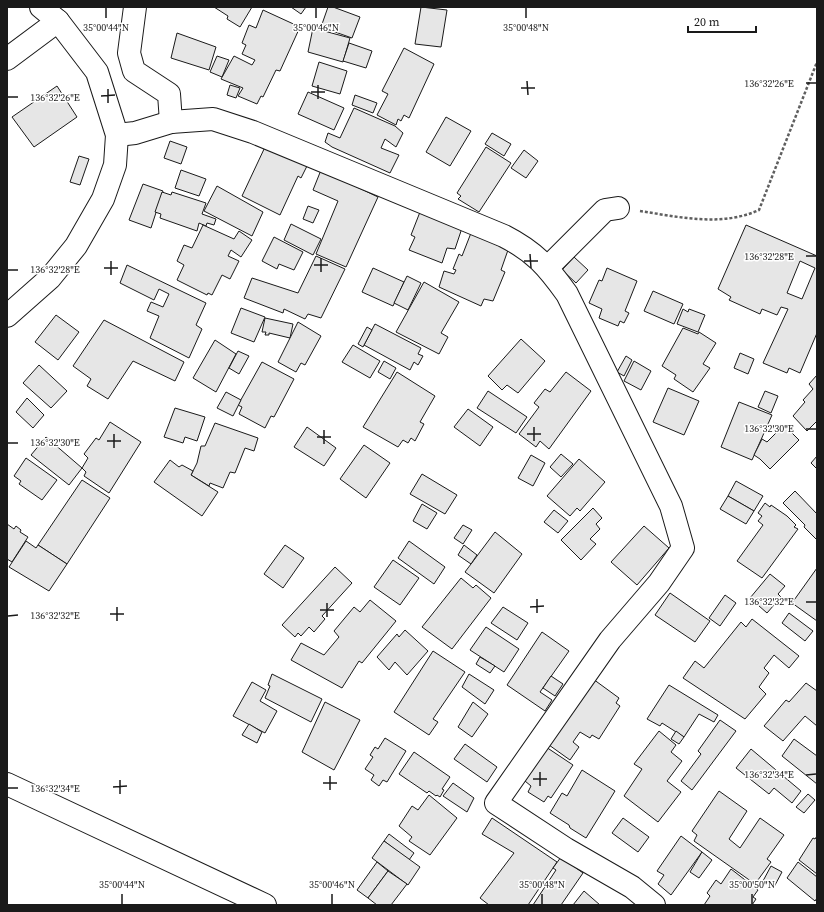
<svg xmlns="http://www.w3.org/2000/svg" width="824" height="912" font-family="'Source Serif 4',serif">
  <rect width="100%" height="100%" fill="#fff"/>
  <g fill="#e6e6e6" stroke="#1a1a1a" fill-rule="evenodd">
    <path d="M214,7H252L240,27L227,19L228,16Z"/>
    <path d="M291,7H306L301,14Z"/>
    <path d="M328,7H333L360,17L352,38L321,27Z"/>
    <path d="M421,7L447,10L441,47L415,44Z"/>
    <path d="M263,10L300,27L280,71L276,70L263,97L261,96L257,104L238,96L243,88L221,79L234,56L252,65L255,60L242,54L246,45L242,43L249,25L256,28Z"/>
    <path d="M313,28L350,38L343,62L308,52Z"/>
    <path d="M177,33L216,47L209,70L171,58Z"/>
    <path d="M349,43L372,51L366,68L343,61Z"/>
    <path d="M404,48L434,64L409,118L404,115L401,121L398,119L396,125L377,115L388,94L382,91Z"/>
    <path d="M217,56L229,60L222,77L210,72Z"/>
    <path d="M319,62L347,71L340,94L312,86Z"/>
    <path d="M230,85L240,88L236,98L227,95Z"/>
    <path d="M57,86L77,117L34,147L12,117Z"/>
    <path d="M308,92L344,108L334,130L298,114Z"/>
    <path d="M355,95L377,103L373,113L352,105Z"/>
    <path d="M354,108L395,126L403,133L396,147L385,139L381,148L399,155L390,173L332,147L325,142L328,133L340,138Z"/>
    <path d="M446,117L471,131L450,166L426,152Z"/>
    <path d="M492,133L511,144L504,156L485,144Z"/>
    <path d="M170,141L187,147L181,164L164,158Z"/>
    <path d="M265,147L307,166L301,178L298,176L280,215L242,196Z"/>
    <path d="M486,147L511,163L479,212L458,199L461,196L457,193Z"/>
    <path d="M524,150L538,161L526,178L511,168Z"/>
    <path d="M79,156L89,159L80,185L70,182Z"/>
    <path d="M181,170L206,179L199,196L175,188Z"/>
    <path d="M321,170L378,197L346,267L316,254L338,201L313,190Z"/>
    <path d="M143,184L163,191L151,228L129,220Z"/>
    <path d="M217,186L263,212L252,236L204,211Z"/>
    <path d="M162,192L171,195L172,192L206,203L202,214L216,219L214,225L207,223L206,226L199,223L197,231L160,218L161,214L155,212Z"/>
    <path d="M308,206L319,210L313,223L303,219Z"/>
    <path d="M420,212L462,228L455,249L447,248L442,263L409,250L415,237L411,235Z"/>
    <path d="M291,224L321,239L313,255L284,240Z"/>
    <path d="M203,225L234,239L239,231L252,240L241,257L231,250L228,256L239,261L230,279L222,275L212,295L208,293L207,295L177,280L184,265L177,261L184,245L192,248Z"/>
    <path d="M746,225L817,256V333L800,373L789,368L787,373L763,363L788,309L781,307L777,315L762,309L760,314L729,300L731,297L718,289ZM800,261L815,268L802,299L787,293Z"/>
    <path d="M471,233L508,250L501,270L505,272L493,301L484,299L481,306L439,287L444,271L454,274L456,270L453,269L459,254L462,256Z"/>
    <path d="M274,237L303,252L294,270L279,264L277,269L262,261Z"/>
    <path d="M316,256L345,269L321,318L308,314L305,319L284,309L283,313L244,298L252,278L298,293Z"/>
    <path d="M574,257L588,270L576,283L562,270Z"/>
    <path d="M127,265L206,303L196,325L202,329L189,358L150,338L159,316L147,311L151,302L163,307L169,294L159,289L154,300L120,283Z"/>
    <path d="M373,268L404,282L393,306L362,292Z"/>
    <path d="M607,268L637,281L625,311L629,313L624,323L620,321L618,326L599,318L602,309L589,303L599,280L602,281Z"/>
    <path d="M407,276L421,283L408,310L394,303Z"/>
    <path d="M424,282L459,302L441,333L448,337L439,354L396,332Z"/>
    <path d="M653,291L683,304L674,324L644,311Z"/>
    <path d="M241,308L265,317L254,342L231,333Z"/>
    <path d="M683,309L688,312L689,309L705,315L698,332L677,324Z"/>
    <path d="M56,315L79,332L58,360L35,342Z"/>
    <path d="M265,318L293,324L290,338L269,333V335H265L266,332H262Z"/>
    <path d="M104,320L184,362L175,381L133,361L108,399L87,386L91,379L73,366Z"/>
    <path d="M298,322L321,336L305,365L301,363L296,372L278,362Z"/>
    <path d="M375,324L421,348L418,354L423,356L418,365L414,362L410,370L364,345Z"/>
    <path d="M367,327L372,330L363,347L358,344Z"/>
    <path d="M683,328L698,334L699,332L716,343L703,364L710,368L693,392L674,379L676,375L662,366Z"/>
    <path d="M521,339L545,361L518,393L507,385L502,390L488,376Z"/>
    <path d="M215,340L236,354L216,392L193,378Z"/>
    <path d="M353,345L380,361L370,378L342,362Z"/>
    <path d="M238,351L249,356L239,374L229,368Z"/>
    <path d="M740,353L754,359L748,374L734,368Z"/>
    <path d="M626,356L632,360L624,376L617,372Z"/>
    <path d="M384,361L396,368L390,379L378,372Z"/>
    <path d="M634,361L651,371L641,390L624,381Z"/>
    <path d="M262,362L294,379L274,417L271,416L265,428L239,414L242,407L238,405Z"/>
    <path d="M39,365L67,391L51,408L23,383Z"/>
    <path d="M397,372L435,396L420,422L424,424L415,441L411,438L408,443L403,440L398,447L363,427Z"/>
    <path d="M566,372L591,391L549,449L540,441L536,447L519,434L539,407L534,403L545,389L550,392Z"/>
    <path d="M817,375V421L807,431L793,416L805,402L803,400L813,389L809,384Z"/>
    <path d="M668,388L699,401L684,435L653,422Z"/>
    <path d="M488,391L527,417L516,433L477,408Z"/>
    <path d="M765,391L778,396L771,413L758,407Z"/>
    <path d="M226,392L241,400L233,416L217,408Z"/>
    <path d="M27,398L44,415L33,428L16,412Z"/>
    <path d="M739,402L772,415L752,460L721,447Z"/>
    <path d="M175,408L205,417L197,441L185,437L183,443L164,437Z"/>
    <path d="M468,409L493,427L480,446L454,427Z"/>
    <path d="M110,422L141,442L109,493L84,476L86,472L82,468L88,458L84,454L96,438L99,440Z"/>
    <path d="M215,423L258,438L254,451L245,448L235,473L230,472L223,488L210,483L209,486L191,475L197,463L201,446H205Z"/>
    <path d="M784,425L799,440L770,469L760,459L754,455L762,439L767,442Z"/>
    <path d="M307,427L336,448L324,466L294,447Z"/>
    <path d="M46,437L82,468L69,485L31,455Z"/>
    <path d="M364,445L390,463L366,498L340,479Z"/>
    <path d="M561,454L573,464L561,477L550,467Z"/>
    <path d="M531,455L545,463L533,486L518,478Z"/>
    <path d="M817,456V469L811,463Z"/>
    <path d="M26,458L57,480L42,500L19,484L21,481L14,476Z"/>
    <path d="M579,459L605,482L580,511L577,508L570,516L547,496Z"/>
    <path d="M170,460L179,467L182,465L193,471L191,475L218,492L202,516L154,482Z"/>
    <path d="M422,474L457,495L445,514L410,494Z"/>
    <path d="M82,480L110,498L67,564L38,545Z"/>
    <path d="M736,481L763,496L754,511L728,496Z"/>
    <path d="M795,491L817,514V540L804,527L805,525L783,503Z"/>
    <path d="M728,496L754,511L746,524L720,509Z"/>
    <path d="M765,503L770,507L771,505L787,516L796,525L794,527L798,529L762,578L737,561L763,525L758,521L762,516L758,513Z"/>
    <path d="M422,504L437,513L427,529L413,521Z"/>
    <path d="M593,508L602,518L596,524L600,529L590,539L596,544L581,560L561,540Z"/>
    <path d="M554,510L568,521L558,533L544,522Z"/>
    <path d="M7,524L14,529L16,526L21,530L20,532L28,537L12,562L7,559Z"/>
    <path d="M463,525L472,530L463,544L454,538Z"/>
    <path d="M644,526L669,548L637,585L611,562Z"/>
    <path d="M495,532L522,554L494,593L465,572Z"/>
    <path d="M26,541L36,548L38,545L67,564L49,591L9,567Z"/>
    <path d="M409,541L445,567L434,584L398,558Z"/>
    <path d="M285,545L304,558L283,588L264,574Z"/>
    <path d="M464,545L477,555L471,564L458,555Z"/>
    <path d="M393,560L419,578L400,605L374,587Z"/>
    <path d="M335,567L352,583L322,616L325,619L314,632L309,627L301,636L298,633L295,637L282,625Z"/>
    <path d="M817,568V621L792,603Z"/>
    <path d="M770,574L785,586L778,594L781,597L767,613L750,598Z"/>
    <path d="M461,578L473,588L476,585L491,598L452,649L422,627Z"/>
    <path d="M670,593L710,621L695,642L655,615Z"/>
    <path d="M725,595L736,603L720,626L709,618Z"/>
    <path d="M370,600L396,621L362,663L359,661L342,688L291,660L301,643L324,655L339,637L334,631L354,607L360,612Z"/>
    <path d="M503,607L528,623L517,640L491,623Z"/>
    <path d="M789,613L813,631L805,641L782,623Z"/>
    <path d="M752,619L799,656L789,668L774,655L764,668L769,673L759,687L766,694L745,719L683,678L695,661L704,668L741,622L746,627Z"/>
    <path d="M486,627L519,649L504,672L470,650Z"/>
    <path d="M405,630L428,651L407,675L395,662L389,670L377,657L397,634L399,637Z"/>
    <path d="M542,632L569,651L540,692L552,700L545,711L507,685Z"/>
    <path d="M433,651L465,672L433,719L438,722L429,735L394,712Z"/>
    <path d="M480,657L495,666L490,673L476,664Z"/>
    <path d="M272,674L322,699L311,722L265,698L270,686L268,685Z"/>
    <path d="M469,674L494,690L485,704L462,687Z"/>
    <path d="M551,676L563,684L555,696L543,688Z"/>
    <path d="M593,679L619,698L616,703L620,706L599,739L592,735L590,738L580,732L573,742L579,747L570,760L549,745Z"/>
    <path d="M252,682L266,690L260,701L277,711L265,733L233,716Z"/>
    <path d="M806,683L817,691V726L805,716L783,741L764,726L786,700L789,702Z"/>
    <path d="M669,685L718,715L714,722L699,714L684,737L662,723L660,726L647,719Z"/>
    <path d="M325,702L360,720L334,770L302,752Z"/>
    <path d="M473,702L488,714L472,737L458,727Z"/>
    <path d="M720,720L736,731L692,790L681,781L701,754L698,751Z"/>
    <path d="M249,724L262,732L257,743L242,735Z"/>
    <path d="M659,731L676,745L671,752L682,761L667,781L681,792L658,822L624,796L642,769L634,764Z"/>
    <path d="M676,731L684,737L679,744L671,739Z"/>
    <path d="M385,738L406,751L387,782L383,780L379,786L371,780L374,775L365,769L373,757L370,755L375,747L378,749Z"/>
    <path d="M794,739L817,756V784L782,756Z"/>
    <path d="M465,744L497,767L487,782L454,759Z"/>
    <path d="M546,747L573,765L551,798L548,796L544,802L528,792L531,786L525,781Z"/>
    <path d="M751,749L801,791L792,803L774,788L769,794L736,768Z"/>
    <path d="M414,752L450,777L442,789L444,790L440,797L437,795L436,796L429,791L427,793L399,774Z"/>
    <path d="M582,770L615,791L586,838L570,828L569,825L550,813L562,793L567,796Z"/>
    <path d="M453,783L474,798L467,812L443,796Z"/>
    <path d="M719,791L747,811L729,839L740,848L760,818L784,835L767,859L771,862L755,884L694,841L697,835L692,831Z"/>
    <path d="M808,794L815,800L804,813L796,807Z"/>
    <path d="M429,795L457,818L430,855L409,841L412,837L399,826L412,806L418,810Z"/>
    <path d="M492,818L557,862L528,905H489L480,898L514,853L482,834Z"/>
    <path d="M623,818L649,837L638,852L612,833Z"/>
    <path d="M389,834L414,853L409,860L384,841Z"/>
    <path d="M681,836L702,852L671,895L658,884L664,875L657,871Z"/>
    <path d="M817,836V874L799,860L813,838L815,839Z"/>
    <path d="M384,841L420,867L408,885L372,858Z"/>
    <path d="M702,852L712,860L699,878L690,872Z"/>
    <path d="M561,857L583,873L561,905H533L556,870L553,868Z"/>
    <path d="M377,862L388,871L368,898L357,890Z"/>
    <path d="M798,862L817,877V898L815,901L787,878Z"/>
    <path d="M771,866L782,872L774,887L763,881Z"/>
    <path d="M731,869L758,890L753,897L756,899L752,905H704L710,896L707,893L716,880L721,884Z"/>
    <path d="M388,871L407,884L391,905H377L368,898Z"/>
    <path d="M584,891L600,905H573Z"/>
  </g>
  <g fill="none" stroke-linecap="round" stroke-linejoin="round">
    <g stroke="#1a1a1a" stroke-width="24">
      <g id="minor">
        <path d="M135,7L129,53L134,71L169,94L171,122"/>
        <path d="M7,59L58,21"/>
        <path d="M117,135L135,133L171,122L213,119L253,132L504,236C535,252 547,266 567,294L671,506L683,548L659,583L610,640L496,803L566,849L632,887L654,905"/>
        <path d="M548,267L605,210L618,208"/>
        <path d="M7,316L50,278L76,246L103,199L115,165L117,135L97,72L58,21L41,7"/>
        <path d="M7,784L265,905"/>
      </g>
    </g>
    <path stroke="#5f5f5f" stroke-width="2.5" stroke-dasharray="3 2" stroke-linecap="butt" d="M640,211C679,217 722,227 759,210L817,62"/>
    <use href="#minor" stroke="#fff" stroke-width="22"/>
  </g>
  <path fill="none" stroke="#1a1a1a" stroke-width="1.5" d="M106,8V18M316,8V18M526,8V18M527,81L528,95M806,83H816M318,85V99M521,88H535M108,89V103M311,92H325M101,96L115,95M8,97H18M530,254L531,268M806,256H816M321,258V272M111,261V275M524,261H538M314,265H328M104,268H118M8,270H18M534,427V441M806,429H816M324,430V444M114,434V448M527,434H541M317,437H331M107,441H121M8,443H18M537,599V613M806,602H816M327,603V617M117,607V621M530,607L544,606M320,610H334M110,614H124M8,616L18,615M540,772V786M806,775L816,774M330,776V790M533,779H547M120,780V794M323,783H337M113,787L127,786M8,788H18M122,894V904M332,894V904M542,894V904M752,894V904"/>
  <g font-size="10" text-anchor="middle" fill="#1a1a1a" stroke="#fff" stroke-width="3" stroke-linejoin="round" paint-order="stroke">
    <text x="106" y="31">35°00'44"N</text>
    <text x="316" y="31">35°00'46"N</text>
    <text x="526" y="31">35°00'48"N</text>
    <text x="769" y="87">136°32'26"E</text>
    <text x="55" y="101">136°32'26"E</text>
    <text x="769" y="260">136°32'28"E</text>
    <text x="55" y="273">136°32'28"E</text>
    <text x="769" y="432">136°32'30"E</text>
    <text x="55" y="446">136°32'30"E</text>
    <text x="769" y="605">136°32'32"E</text>
    <text x="55" y="619">136°32'32"E</text>
    <text x="769" y="778">136°32'34"E</text>
    <text x="55" y="792">136°32'34"E</text>
    <text x="122" y="888">35°00'44"N</text>
    <text x="332" y="888">35°00'46"N</text>
    <text x="542" y="888">35°00'48"N</text>
    <text x="752" y="888">35°00'50"N</text>
  </g>
  <rect width="824" height="912" fill="none" stroke="#1a1a1a" stroke-width="16"/>
  <path d="M688 26v6h68v-6" fill="none" stroke="#1a1a1a" stroke-width="2"/>
  <text x="694" y="26" font-size="12" fill="#1a1a1a" stroke="#ffffff" stroke-width="3" paint-order="stroke">20 m</text>
</svg>
